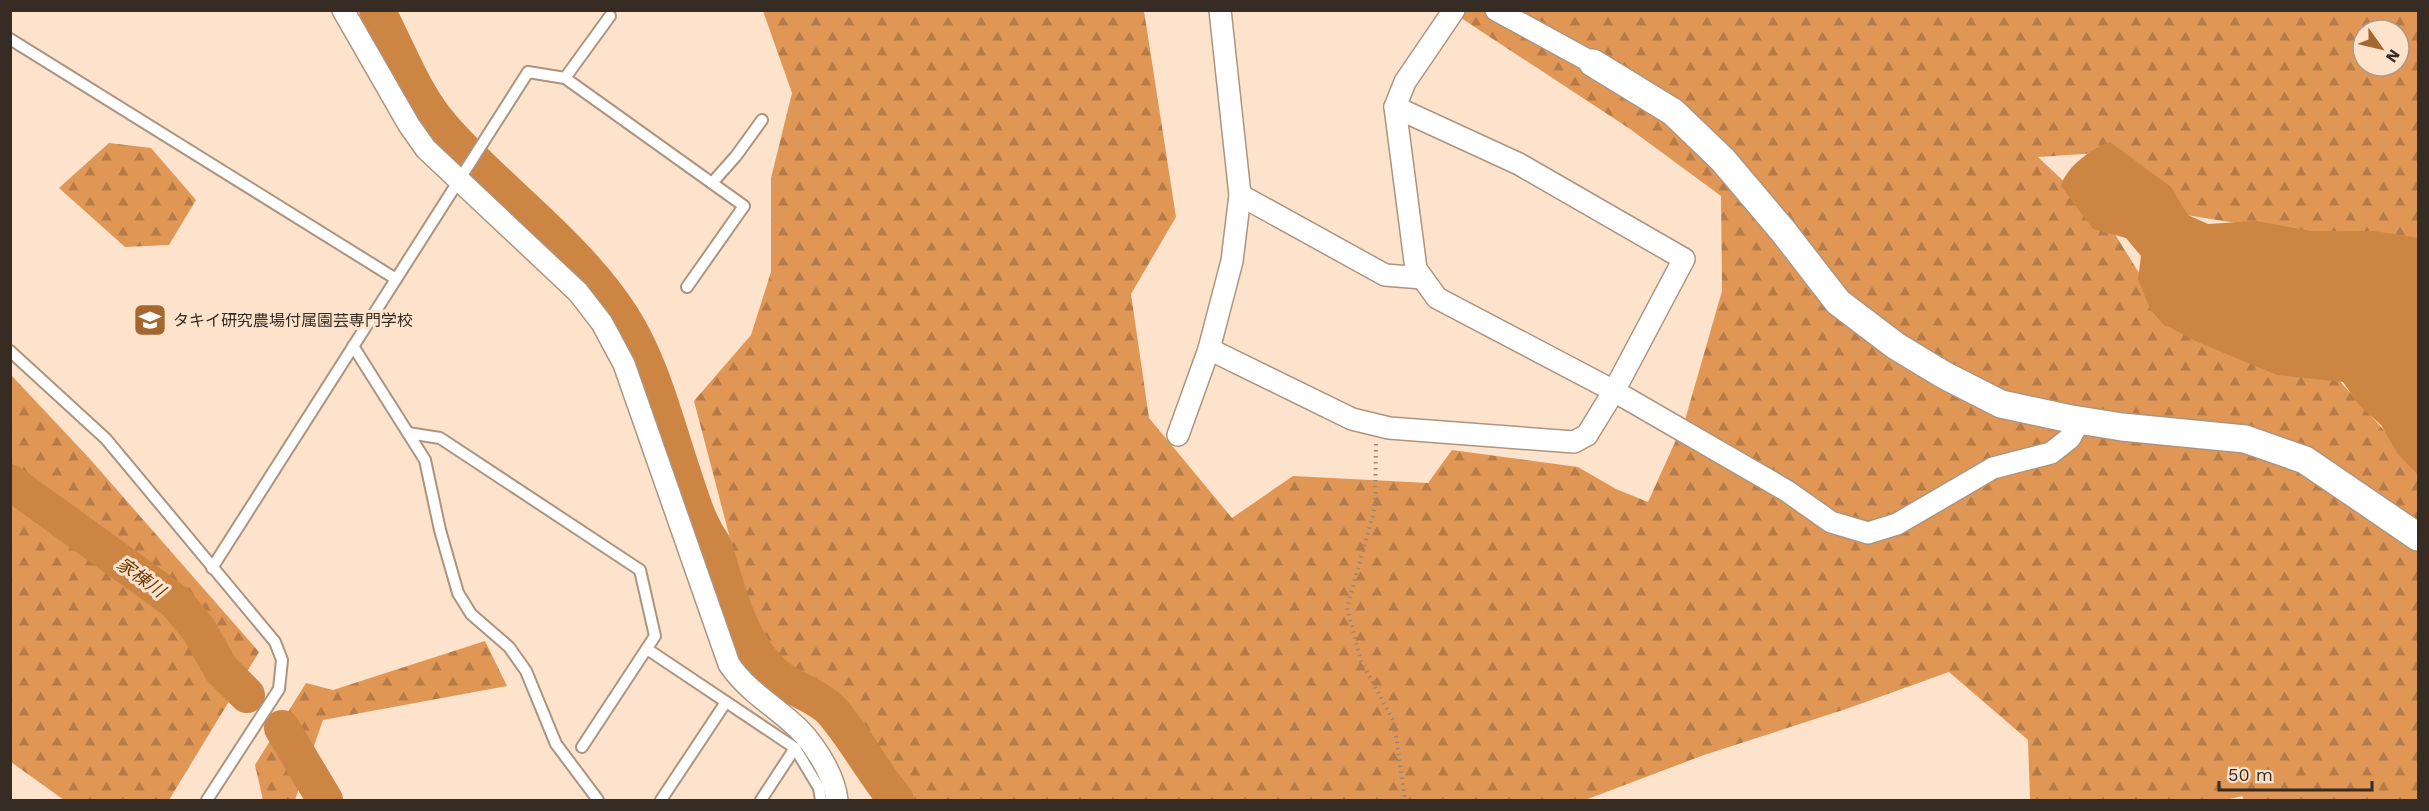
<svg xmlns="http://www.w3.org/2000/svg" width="2429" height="811" font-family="'Work Sans','Noto Sans JP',sans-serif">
  <defs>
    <pattern id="forest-firs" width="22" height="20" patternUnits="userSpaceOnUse" patternTransform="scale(1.5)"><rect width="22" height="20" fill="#e09756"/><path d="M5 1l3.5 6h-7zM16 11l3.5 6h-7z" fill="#b67b47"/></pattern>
  </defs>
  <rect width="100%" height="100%" fill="#fde2cc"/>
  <g fill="url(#forest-firs)" fill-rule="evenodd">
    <path d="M763,11H1144L1176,217L1131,294L1149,418L1232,518L1293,476L1428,483L1452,450L1578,467L1616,489L1648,502L1685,420L1722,291L1721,196L1630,129L1455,14V11H2418V252L2186,215L2099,153L2038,157L2108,223L2172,326L2336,377L2418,468V800H2244L2242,796L2226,800H2030L2028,740L1949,672L1846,709L1704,755L1585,800H898L758,645L694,401L751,335L771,272V178L792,93ZM2363,30H2399V66H2363Z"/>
    <path d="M109,143L151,148L196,200L169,245L125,247L59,188Z"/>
    <path d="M11,375L89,458L259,652L169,800H64L11,762Z"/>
    <path d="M485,641L507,686L323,720L295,800H263L255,765L306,683L333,690Z"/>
  </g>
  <path fill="#cd8544" d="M2110,142L2171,187L2188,215L2208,224L2256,221L2311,231H2374L2418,238V475L2397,453L2381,425L2359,405L2343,382L2277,375L2193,340L2162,323L2150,309L2138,279L2141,256L2126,238L2093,229L2061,186C2066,167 2092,148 2110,142Z"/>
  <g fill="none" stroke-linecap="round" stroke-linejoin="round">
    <g stroke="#cd8544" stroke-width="36">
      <path d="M377,10C398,49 414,96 444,129C500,193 575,244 622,317C652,364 665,420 683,473C691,497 698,523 713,544C728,589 738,641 774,674C791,689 817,695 832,711C856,739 873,772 896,800"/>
      <path d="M10,482L176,602L199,630L221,669L247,695"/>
      <path d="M282,728L325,800"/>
    </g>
    <g stroke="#ad947f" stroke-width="14">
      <g id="service">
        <path d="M10,39L396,279"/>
        <path d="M565,78L610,16"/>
        <path d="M712,183L736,156L762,120"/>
        <path d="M353,346L425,460L440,530L458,593L471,614L509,647L526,671L556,744L598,800"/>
        <path d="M10,351L106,439L275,642L282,660L279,689L207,800"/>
        <path d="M408,433L440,438L640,570L655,636L582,747"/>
        <path d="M212,568L528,72L565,78L744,206L687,287"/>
        <path d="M647,649L795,748L761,800"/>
        <path d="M795,748L819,788L821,800"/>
        <path d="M661,800L726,702"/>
      </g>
    </g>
    <g stroke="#ad947f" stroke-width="24">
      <g id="minor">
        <path d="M343,10L409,125L426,149L578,292L602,323L624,364L729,664C745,688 768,702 790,721C811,738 834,773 837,800"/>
        <path d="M1454,10L1405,82L1395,107L1416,269L1437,298L1614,391L1787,491L1831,522L1868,533L1897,524L1993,468L2051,453L2070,438L2080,420"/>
        <path d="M1496,10L1593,63"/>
        <path d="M1240,195L1385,275L1422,278"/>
        <path d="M1209,349L1352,419L1389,428L1574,442L1587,435L1614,391L1684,259L1519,164L1395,107"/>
        <path d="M1178,435L1209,349L1232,261L1240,195L1220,10"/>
      </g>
    </g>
    <g stroke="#ad947f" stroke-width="30">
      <path id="tertiary" d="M1593,63L1673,112L1723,160L1783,231L1838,302L1896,346L1944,375L2001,404L2066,418L2122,427L2245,439L2305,460L2418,537"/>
    </g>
    <path stroke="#9a8778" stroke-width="4" stroke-dasharray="1.5 4.5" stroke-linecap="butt" d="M1376,444L1375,507L1347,608L1361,661L1394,722L1405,800"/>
    <use href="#service" stroke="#fff" stroke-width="10"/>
    <use href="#minor" stroke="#fff" stroke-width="21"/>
    <use href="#tertiary" stroke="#fff" stroke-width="27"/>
  </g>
  <defs>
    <g id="university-square" transform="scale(1.725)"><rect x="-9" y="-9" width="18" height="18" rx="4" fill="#a5672d" stroke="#fde2cc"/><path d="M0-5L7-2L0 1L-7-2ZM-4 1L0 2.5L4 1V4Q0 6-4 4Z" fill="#fff"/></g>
  </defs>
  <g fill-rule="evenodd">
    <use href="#university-square" x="150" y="320"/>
  </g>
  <g text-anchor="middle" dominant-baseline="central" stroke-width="6" stroke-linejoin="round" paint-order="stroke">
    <g font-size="16" fill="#372c24" stroke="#fde2cc" text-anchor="start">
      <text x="173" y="320">タキイ研究農場付属園芸専門学校</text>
    </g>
    <g font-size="18" font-style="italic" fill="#6b3b06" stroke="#fde2cc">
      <text transform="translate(141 577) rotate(36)">家棟川</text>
    </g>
  </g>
  <rect width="2429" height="811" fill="none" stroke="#372c24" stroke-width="24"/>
  <g transform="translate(2381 48) rotate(124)"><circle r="28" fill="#fde2cc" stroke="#ae9989" stroke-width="1.5"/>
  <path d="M0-4.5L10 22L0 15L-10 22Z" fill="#a5672d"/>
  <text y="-9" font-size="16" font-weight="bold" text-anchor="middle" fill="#372c24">N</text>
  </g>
  <path d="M2219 781v9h153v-9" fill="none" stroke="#372c24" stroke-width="3"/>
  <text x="2228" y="781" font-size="18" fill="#372c24" stroke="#fde2cc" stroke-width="4.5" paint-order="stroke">50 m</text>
</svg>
